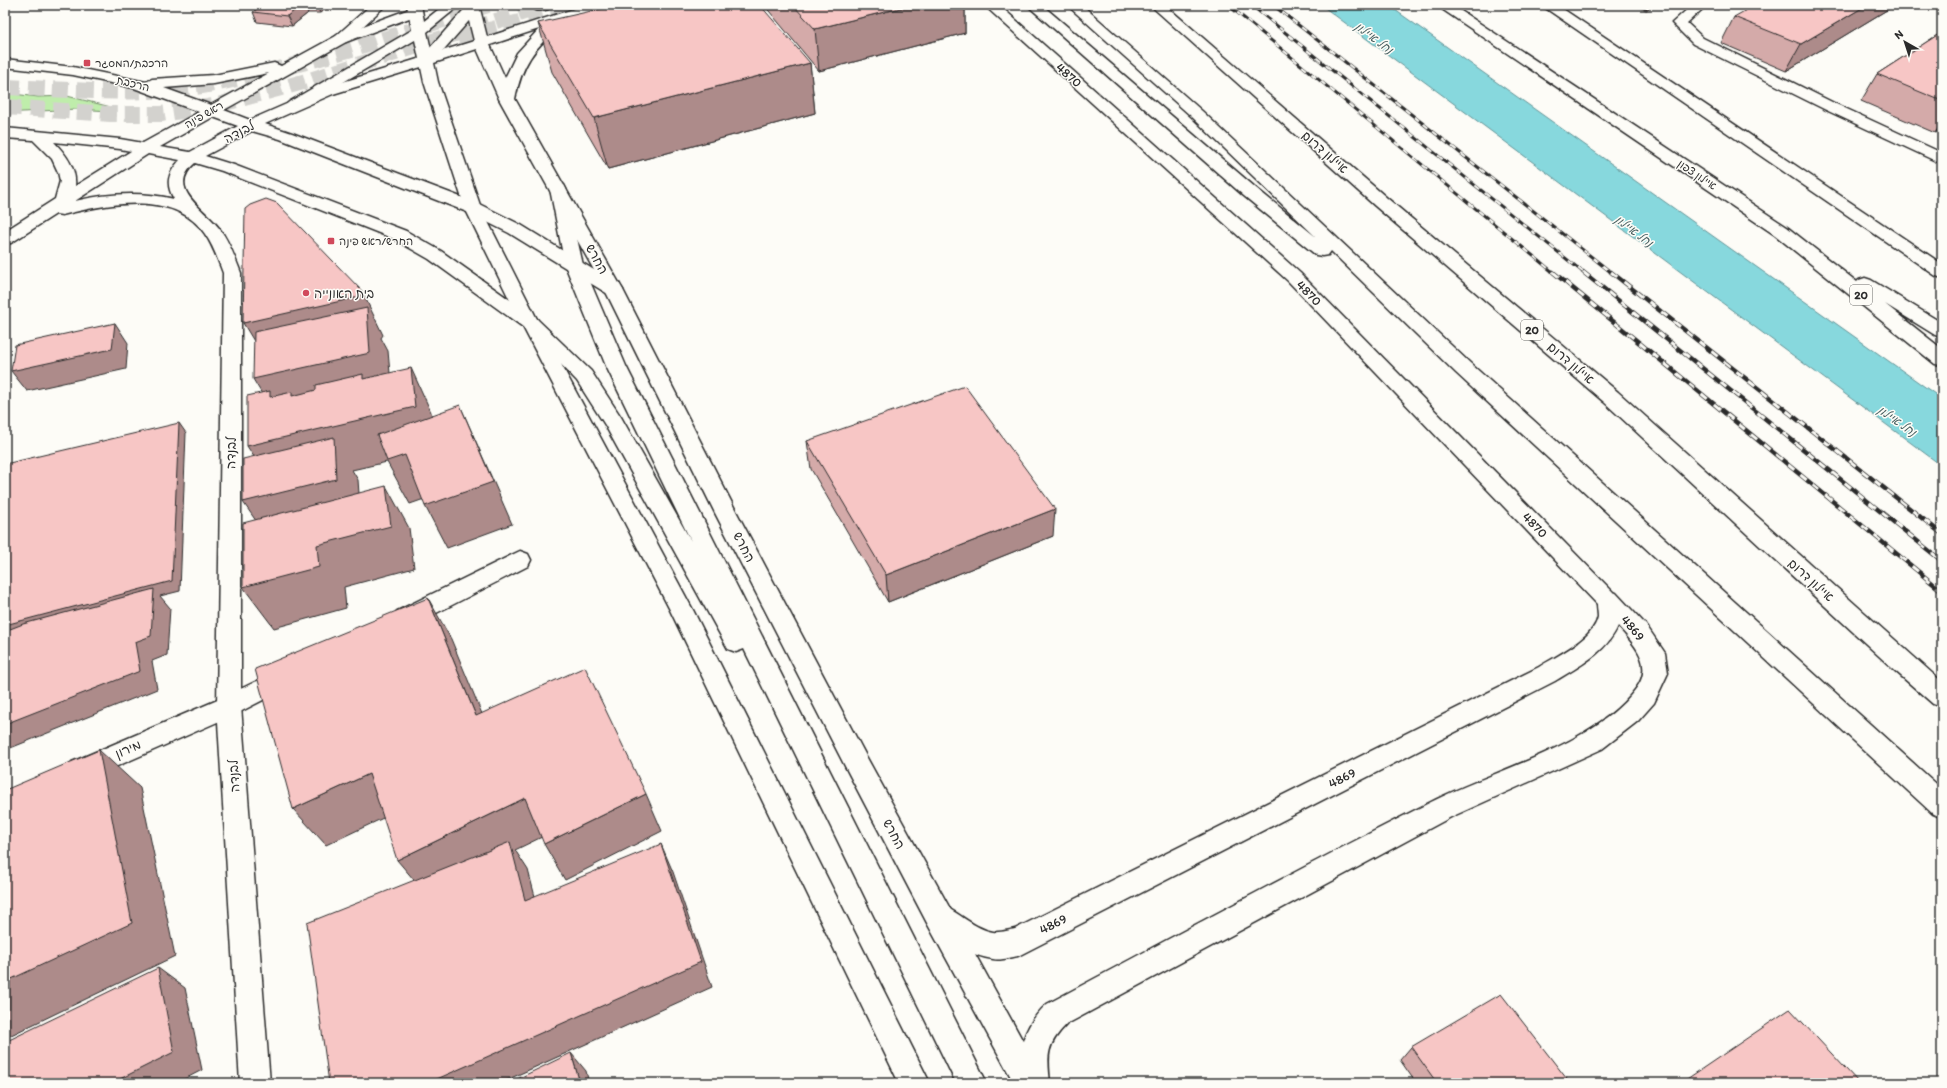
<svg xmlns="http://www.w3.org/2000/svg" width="1947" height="1088" font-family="Itim,'Playpen Sans Hebrew',sans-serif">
  <rect width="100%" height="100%" fill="#fdfcf7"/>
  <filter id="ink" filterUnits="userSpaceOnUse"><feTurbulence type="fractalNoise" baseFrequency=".025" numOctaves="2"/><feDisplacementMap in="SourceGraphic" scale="8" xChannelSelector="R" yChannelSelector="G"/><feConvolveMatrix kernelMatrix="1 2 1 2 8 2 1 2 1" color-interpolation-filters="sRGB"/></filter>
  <g filter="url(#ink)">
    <path fill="#bfedab" stroke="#758c6b" d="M5,93L38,97L67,96L115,108L110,111L77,109L5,113Z"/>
    <path fill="#87d8dd" stroke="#629396" d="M1321,5H1388L1942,399V466Z"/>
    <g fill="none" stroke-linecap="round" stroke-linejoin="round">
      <g stroke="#d3d2ce" stroke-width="16" stroke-dasharray="16 8" stroke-linecap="butt">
        <path d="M5,87C59,89 114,94 169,90C206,87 243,78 279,69C350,51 419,28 488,5"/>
        <path d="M5,107L110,114H161L214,106L307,81L540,7"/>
      </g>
      <path stroke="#d3d2ce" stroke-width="16" stroke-dasharray="16 8" stroke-linecap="butt" d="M434,42L493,29L584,5"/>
      <g stroke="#2b2b2b" stroke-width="3">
        <g id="service">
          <path d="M468,5H483L431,64H421L419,61L421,58Z"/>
          <path d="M558,184L564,185L566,189L583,265L626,366L987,1083H956L744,649L736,652L728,649L605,425L577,381L521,323L523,319L530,317L537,319L591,371L621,417L691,541L606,366L565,265L550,189L552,185Z"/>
        </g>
      </g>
      <g stroke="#2b2b2b" stroke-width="3">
        <g id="minor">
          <path d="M984,5H999L1300,273L1613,592L1616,593L1646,625L1665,653L1668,673L1654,703L1638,721L1602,749L1451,817L1067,1024C1046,1045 1047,1055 1050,1083H1020C1017,1051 1023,1026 1047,1004C1175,936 1302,867 1431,802C1493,770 1593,746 1635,690C1655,665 1635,645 1618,626C1606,653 1579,666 1555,681L1018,956C1011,957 1001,961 993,959C972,956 936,939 927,918L931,909L941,905C959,912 974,929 993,932C1000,933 1009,930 1015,929L1539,667C1556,656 1594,639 1598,617C1598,613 1597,608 1597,604L1288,281Z"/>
          <path d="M1692,5H1707L1687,23L1703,38L1836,104L1942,153V164L1826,110L1693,44L1672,23Z"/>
          <path d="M520,551L528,554L531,560L528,566L413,625L405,627L397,625L393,618L397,611Z"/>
          <path d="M286,667L294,670L298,677L294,684L238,713L90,778L81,781L72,778L68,770L72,762L220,699Z"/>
        </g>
      </g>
      <g stroke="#2b2b2b" stroke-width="3">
        <path id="tertiary" d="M415,7L420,8L422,11L420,14L346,42L224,110L250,120L323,88L421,58H431L433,61L431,64L333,94L265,124L292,133L479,204L521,225L620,286L623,290L620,294L614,296L608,294L509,233L467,212L280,139L252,131L205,156L234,165L406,231L441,251L537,319L539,323L537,327L530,329L523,327L429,259L394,239L222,171L195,163C165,189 205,209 219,228C229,241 235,258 241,273V706L270,1083H240L217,706L223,273C218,260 213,245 205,234C175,189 106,204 62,215L56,214L11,243L5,244V231L55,199L60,181L58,172L52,159L33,140L5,138V128L120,139L143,143L199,112L134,88L73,75L5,67V59L73,67L146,82L152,79L214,75L274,63L281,66L336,36ZM269,73L211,105L164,88L214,84ZM213,117L238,126L190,152L160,147ZM54,142L120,149L131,151L75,186C77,169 66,154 54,142ZM148,154L180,160C168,173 165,184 174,199C141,191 108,193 75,201Z"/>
      </g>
      <g stroke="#2b2b2b" stroke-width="3">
        <g id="secondary">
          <path d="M371,5H386L346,42H336L334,39L336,36Z"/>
          <path d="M407,5H421L424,21L444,5H460L427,32L432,54L474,41L465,5H479L487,37L586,5H607L605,8L561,22L562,24L560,27C533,48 522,65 515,99L623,290L737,513L866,756L1046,1083H1014L927,923L848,772L715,513L605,290L499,99L477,49L434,63L438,82L481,208L539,323L693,610L930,1083H899L670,610L521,323L465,208L424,82L415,40L299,108H289L286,105L289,102L412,30ZM539,29L517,53L505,78L490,45Z"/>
          <path d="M534,5H553C549,11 541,11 535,10L533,7Z"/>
        </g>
      </g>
      <g stroke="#2b2b2b" stroke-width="3">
        <g id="motorway">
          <path d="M1027,5H1042L1256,188L1316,237L1192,117L1067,5H1082L1202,111L1470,363L1942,789V818L1933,814L1456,373L1331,251L1328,255L1322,256L1316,255L1244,196Z"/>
          <path d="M1150,5H1165L1387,198L1618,392L1942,682V707L1933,704L1892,668L1604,402L1375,206Z"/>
          <path d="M1436,5H1452L1787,227L1857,282L1859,280L1865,278L1871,280L1942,323V337L1935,335L1885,304L1942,349V365L1935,364L1775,235Z"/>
          <path d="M1541,5H1557L1942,264V278L1936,276Z"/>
        </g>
      </g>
      <use href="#service" fill="#fdfcf7" fill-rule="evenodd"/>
      <use href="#minor" fill="#fdfcf7" fill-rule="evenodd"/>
      <use href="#tertiary" fill="#fdfcf7" fill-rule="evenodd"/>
      <use href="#secondary" fill="#fdfcf7" fill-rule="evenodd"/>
      <use href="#motorway" fill="#fdfcf7" fill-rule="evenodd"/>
      <g stroke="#2b2b2b" stroke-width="3">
        <g id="rail-far1">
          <path d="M1228,5L1554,273"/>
          <path d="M1251,5L1584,273"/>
          <path d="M1273,5L1612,273"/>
        </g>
      </g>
      <g stroke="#2b2b2b" stroke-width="4.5">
        <g id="rail">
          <path d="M1553,272L1942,591"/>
          <path d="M1583,272L1942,561"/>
          <path d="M1611,272L1942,534"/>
        </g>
      </g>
      <use href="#rail-far1" stroke="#fdfcf7" stroke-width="2" stroke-dasharray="6" stroke-linecap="butt"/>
      <use href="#rail" stroke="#fdfcf7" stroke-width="3" stroke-dasharray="8" stroke-linecap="butt"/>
    </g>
    <g fill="#d4aaa9" stroke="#2b2b2b">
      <path d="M262,5H339L335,7L328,6L320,13H308L292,26L257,22L253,12Z"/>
      <path d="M764,5H965V33L819,71Z"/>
      <path d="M1635,5H1655L1646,10Z"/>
      <path d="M1895,5L1786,71L1721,43L1734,17Z"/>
      <path d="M538,23L810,63L815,113L608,169L552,72Z"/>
      <path d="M1942,32V128L1935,133L1861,101L1877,74Z"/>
      <path d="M807,441L1053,536L888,602L811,469Z"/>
      <path d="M1411,1047L1570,1083H1416L1400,1060Z"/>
    </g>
    <g fill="#ad8b8a" stroke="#2b2b2b">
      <path d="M302,5H305L308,13L292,26L287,16Z"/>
      <path d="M316,5H327L328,7L320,13Z"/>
      <path d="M913,5H965V33L819,71L815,29Z"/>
      <path d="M1648,5H1655L1646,10Z"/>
      <path d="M1867,5H1895L1786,71L1801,44Z"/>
      <path d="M810,63L815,113L608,169L594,118Z"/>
      <path d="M1942,122V128L1935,133Z"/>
      <path d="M362,291L383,335L381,338L388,351L392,396L411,368L431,412L436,450L427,498L410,504L387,462L352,470L358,480L361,521L272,544L243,502L275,489L247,446L279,422L253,379L269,366L243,323Z"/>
      <path d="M115,323L128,343L126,369L27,391L11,371Z"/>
      <path d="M460,405L512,524L447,548L425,506Z"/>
      <path d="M179,423L186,433L180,591L160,596L170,608L167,655L152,661L157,689L8,749L5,747V625Z"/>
      <path d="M386,486L409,528L414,568L344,587L346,608L274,628L243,587L317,545Z"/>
      <path d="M1055,509L1053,536L888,602L886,575Z"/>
      <path d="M428,598L451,639L499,755L476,716Z"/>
      <path d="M99,750L140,788L175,956L5,1038V982Z"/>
      <path d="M369,774L398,811L326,845L293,809Z"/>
      <path d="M646,794L662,831L565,880L544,844Z"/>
      <path d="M525,798L546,835L515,850L528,870L543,927L525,900L426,894L397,860Z"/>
      <path d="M661,844L673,872L712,987L500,1083H428Z"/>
      <path d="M158,968L185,988L202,1070L177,1083H112Z"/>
      <path d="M571,1053L586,1071L589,1083H580Z"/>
    </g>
    <g fill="#f7c6c5" stroke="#2b2b2b">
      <path d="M262,5H302L287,16L253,12Z"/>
      <path d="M618,5H760L810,63L594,118L538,23Z"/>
      <path d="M793,5H913L815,29Z"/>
      <path d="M1755,5H1867L1801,44L1734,17Z"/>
      <path d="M1942,32V101L1877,74Z"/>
      <path d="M266,199L277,203L362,291L359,297L243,323L245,209L250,205Z"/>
      <path d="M367,308L370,353L253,379L254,332Z"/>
      <path d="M115,323L112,349L11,371L15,345Z"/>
      <path d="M411,368L415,407L247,446V396L270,391V397L292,392V396L316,390V385L363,374V379Z"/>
      <path d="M965,386L1055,509L886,575L807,441Z"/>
      <path d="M460,405L493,482L425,506L405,455L387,461L377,435Z"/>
      <path d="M179,423L172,581L5,625V464Z"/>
      <path d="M334,437L336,479L243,502V459Z"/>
      <path d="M386,486L391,526L317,545L319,567L243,587V523Z"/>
      <path d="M154,589L151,636L135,642L140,671L5,724V631L23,624Z"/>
      <path d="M428,598L476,716L585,667L646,794L544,844L525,798L397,860L369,774L293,809L255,669Z"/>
      <path d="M99,750L132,923L5,982V790Z"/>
      <path d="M510,842L525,900L661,844L701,962L428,1083H329L307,923Z"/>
      <path d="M158,968L174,1052L112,1083H5V1042Z"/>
      <path d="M1501,994L1570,1083H1437L1411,1047Z"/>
      <path d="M1790,1009L1859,1083H1681Z"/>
      <path d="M571,1053L580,1083H509Z"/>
    </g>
  </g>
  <g fill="#d1495b" stroke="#fdfcf7" stroke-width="1.5">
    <rect x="83" y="59" width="8" height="8" rx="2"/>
    <rect x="327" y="237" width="8" height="8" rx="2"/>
    <circle cx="306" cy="293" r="4"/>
  </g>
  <g text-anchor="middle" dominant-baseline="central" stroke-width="3" stroke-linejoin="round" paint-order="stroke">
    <g font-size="11" fill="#2b2b2b" stroke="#fdfcf7" text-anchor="start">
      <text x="95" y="63">הרכבת/המסגר</text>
      <text x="339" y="241">החרש/ראש פינה</text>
    </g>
    <g font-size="11" fill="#2b2b2b" stroke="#fdfcf7">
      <text transform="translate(133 84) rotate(14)">הרכבת</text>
      <text transform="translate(204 115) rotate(-30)">ראש פינה</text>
      <text transform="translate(1697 175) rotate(34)">איילון צפון</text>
    </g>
    <g font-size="12" font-style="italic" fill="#475f60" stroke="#fdfcf7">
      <text transform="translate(1374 38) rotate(37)">נחל איילון</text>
      <text transform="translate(1634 231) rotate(37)">נחל איילון</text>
      <text transform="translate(1897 421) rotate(35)">נחל איילון</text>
    </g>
    <g fill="#fdfcf7" stroke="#6a6a68" stroke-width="1">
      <rect x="1850" y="285" width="22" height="20" rx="3"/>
      <rect x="1521" y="320" width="22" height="20" rx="3"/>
    </g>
    <g font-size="12" font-weight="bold" fill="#2b2b2b">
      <text x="1861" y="295">20</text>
      <text x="1532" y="330">20</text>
    </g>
    <g font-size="13" fill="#2b2b2b" stroke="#fdfcf7">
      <text transform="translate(1069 75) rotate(42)">4870</text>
      <text transform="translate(239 132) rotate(-28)">לבנדה</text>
      <text transform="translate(1325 152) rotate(41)">איילון דרום</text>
      <text transform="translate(597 259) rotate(61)">החרש</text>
      <text transform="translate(1309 293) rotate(46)">4870</text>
      <text transform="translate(1571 363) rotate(40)">איילון דרום</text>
      <text transform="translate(231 453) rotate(-89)">לבנדה</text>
      <text transform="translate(1535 525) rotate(46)">4870</text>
      <text transform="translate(744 547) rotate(63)">החרש</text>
      <text transform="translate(1811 580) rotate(42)">איילון דרום</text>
      <text transform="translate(1633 628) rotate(50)">4869</text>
      <text transform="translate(128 749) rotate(-23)">מירון</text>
      <text transform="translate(234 776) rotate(-94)">לבנדה</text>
      <text transform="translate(1342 778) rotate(-27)">4869</text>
      <text transform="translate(894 834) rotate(62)">החרש</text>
      <text transform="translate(1053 924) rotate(-27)">4869</text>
    </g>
    <g font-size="13" fill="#2b2b2b" stroke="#fdfcf7" text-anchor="start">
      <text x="314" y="293">בית האונייה</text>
    </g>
  </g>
  <rect width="1947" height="1088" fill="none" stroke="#fdfcf7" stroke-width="20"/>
  <rect x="10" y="10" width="1927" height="1068" fill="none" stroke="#2b2b2b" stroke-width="1.5" filter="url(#ink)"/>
  <g transform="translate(1905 42) rotate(321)" stroke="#fdfcf7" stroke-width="3" paint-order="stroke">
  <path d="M0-3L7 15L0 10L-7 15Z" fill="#2b2b2b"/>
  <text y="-6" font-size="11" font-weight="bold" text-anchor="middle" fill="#2b2b2b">N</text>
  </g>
</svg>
